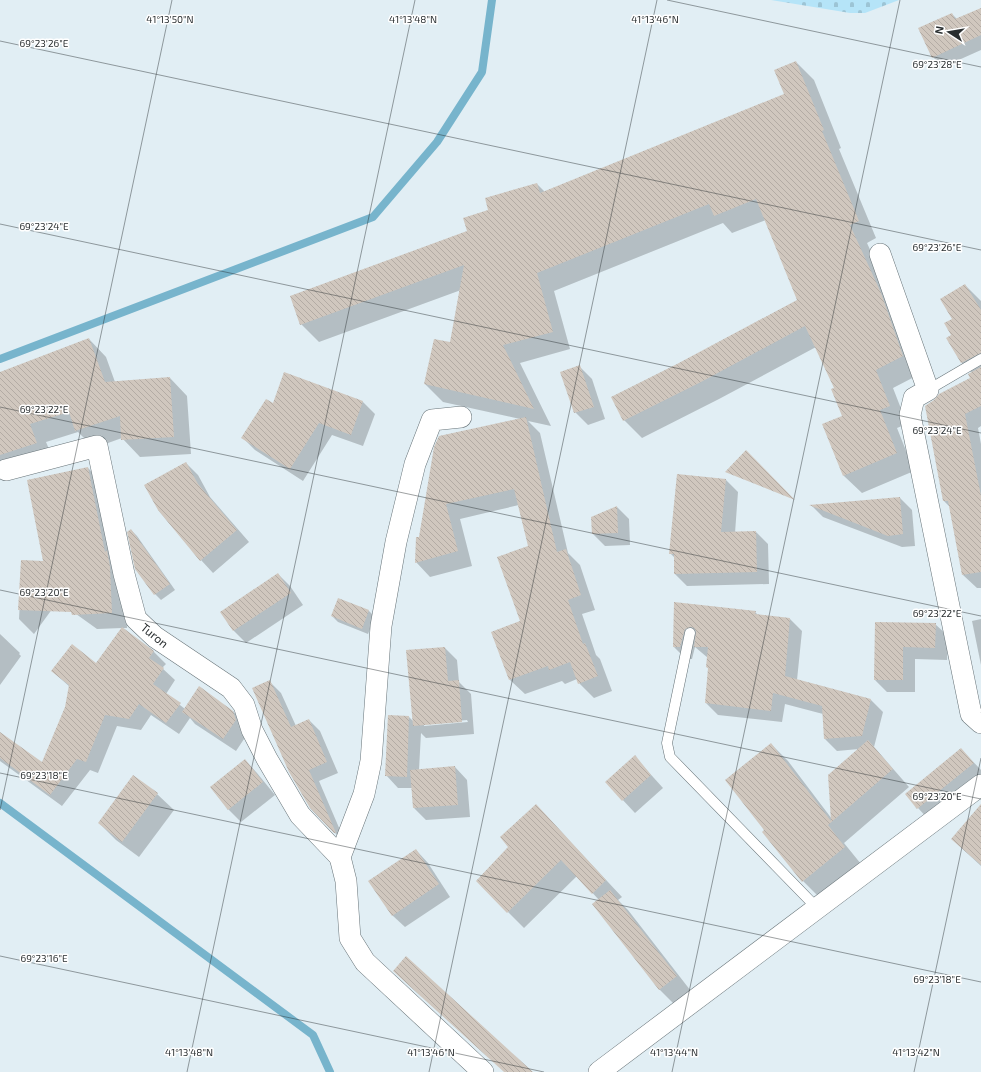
<svg xmlns="http://www.w3.org/2000/svg" width="981" height="1072" font-family="'Exo 2',sans-serif">
  <defs>
    <pattern id="cemetery-stones" width="16" height="16" patternUnits="userSpaceOnUse"><rect width="16" height="16" fill="#b5e4f8"/><path d="M2 7V4a2 2 0 0 1 4 0v3zM10 15v-3a2 2 0 0 1 4 0v3z" fill="#9cc4d5"/></pattern>
    <pattern id="building-back-hatch" width="6" height="6" patternUnits="userSpaceOnUse"><rect width="6" height="6" fill="#d0c7be"/><path d="M-1 5l2 2M0 0l6 6M5-1l2 2" fill="none" stroke="#b3aba4"/></pattern>
  </defs>
  <rect width="100%" height="100%" fill="#e1eef4"/>
  <path fill="url(#cemetery-stones)" d="M771,0H899L865,13H850Z"/>
  <g fill="#0003" fill-rule="evenodd">
    <path d="M981,10V50L943,67L933,57L952,14L957,19Z"/>
    <path d="M796,62L814,80L841,148L839,149L876,238L867,243L898,311L920,374L893,388L907,424L897,428L914,471L862,493L844,476L843,416L835,388L816,347L719,399L642,438L624,420L677,365L798,300L766,220L732,233L723,223L554,291L570,349L520,363L551,426L528,421L540,433L568,553L580,565L595,610L582,614L596,655L600,659L612,691L594,698L579,683L577,679L565,684L562,681L525,694L510,680L521,622L529,546L519,505L460,519L472,566L430,577L416,562L435,448L520,419L443,402L425,384L451,343L461,290L319,342L301,324L468,232L489,211L537,184L545,192L785,95Z"/>
    <path d="M965,285L981,301V426L978,428L981,444V588H977L963,575L950,507L944,501L972,373L962,363L952,335L953,319Z"/>
    <path d="M89,339L106,357L115,382L170,378L187,396L191,454L140,457L122,438L94,448L78,432L46,442L54,461L0,478V373Z"/>
    <path d="M579,366L592,379L605,419L588,425L575,412Z"/>
    <path d="M362,401L375,414L363,446L332,435L303,481L255,450L243,438L274,405Z"/>
    <path d="M186,463L198,475L210,497L249,542L213,573L201,560L158,510Z"/>
    <path d="M88,468L104,484L125,583L127,628H122L154,652L166,664L162,668L175,680L166,694L185,709L233,711L245,724L248,733L236,751L195,724L190,718L179,734L151,715L141,730L117,726L98,773L90,770L62,806L0,761V733L42,764L66,707L70,687L52,671L96,664L122,628L97,629L58,601L34,634L19,619L22,561L45,562Z"/>
    <path d="M726,480L738,492L735,533L756,532L768,544L769,584L687,586L675,574V558L670,553Z"/>
    <path d="M900,498L912,510L915,546L902,547L823,517L812,506Z"/>
    <path d="M617,507L629,519L630,545L605,546L593,534Z"/>
    <path d="M131,530L137,536L175,590L161,600L155,594L136,568Z"/>
    <path d="M278,574L290,586L303,605L246,643L234,631L221,612Z"/>
    <path d="M339,599L369,611L375,617L368,634L338,622L332,616Z"/>
    <path d="M675,603L755,612L759,616L790,619L802,631L797,680L871,700L883,712L874,747L909,787L844,843L861,864L820,898L803,881L766,831L771,744L788,761L832,819L859,749L837,751L825,739L823,714L785,704L782,722L718,715L706,703L709,670L707,667L708,658L695,647L692,659H686L674,647Z"/>
    <path d="M981,619V665L972,621Z"/>
    <path d="M876,623L935,624L948,636L947,660L915,659V692H887L875,680Z"/>
    <path d="M0,634L20,653L19,654L21,656L0,685Z"/>
    <path d="M445,648L457,660L459,682L471,694L474,734L426,738L421,733L419,770L455,767L467,780L470,817L426,820L414,808L412,788H398L386,775L409,717L414,722ZM467,720L468,722L424,726V724Z"/>
    <path d="M270,682L281,693L296,726L309,720L320,731L338,773L319,781L346,844L335,833Z"/>
    <path d="M961,749L981,770V779L930,821L906,795Z"/>
    <path d="M635,757L663,788L635,813L606,782Z"/>
    <path d="M245,760L257,773L275,795L241,822L229,810L211,788Z"/>
    <path d="M157,794L174,810L139,857L116,840L99,823Z"/>
    <path d="M536,805L622,897L618,900L628,910L694,995L678,1008L659,989L599,900L577,876L524,928L477,881L509,847Z"/>
    <path d="M981,825V866L952,839Z"/>
    <path d="M416,850L428,863L450,897L405,927L392,915Z"/>
  </g>
  <g fill="none" stroke-linecap="round" stroke-linejoin="round">
    <g stroke="#77b4cc" stroke-width="8">
      <path d="M0,359L373,217L437,142L482,72L492,0"/>
      <path d="M0,803L313,1035L330,1072"/>
    </g>
  </g>
  <g fill="url(#building-back-hatch)">
    <path d="M981,8V35L932,58L918,28L952,13L955,19Z"/>
    <path d="M796,61L824,130L822,131L859,221L850,225L881,293L903,356L876,370L890,406L880,410L897,453L843,476L822,424L842,416L831,389L834,388L805,326L701,382L623,421L611,397L677,364L797,300L756,199L714,216L709,204L537,273L553,332L503,345L534,409L424,384L434,339L450,342L464,265L300,325L290,296L467,231L463,218L488,210L485,198L537,183L540,193L784,94L774,70Z"/>
    <path d="M965,284L981,310V353L961,363L946,338L951,335L944,323L952,319L940,299Z"/>
    <path d="M89,338L105,382L170,377L174,437L121,440L120,416L75,431L69,412L30,424L37,443L0,455V372Z"/>
    <path d="M580,365L594,407L574,413L560,372Z"/>
    <path d="M981,367V406L965,414L981,496V572L962,575L948,501H943L925,406L934,400L939,394L970,378L968,374Z"/>
    <path d="M284,372L363,401L351,435L319,423L290,469L241,438L266,399L273,403Z"/>
    <path d="M526,417L557,552L566,549L581,595L568,600L583,644L585,643L598,676L578,684L570,662L549,670L548,666L509,680L491,632L520,621L497,557L528,546L514,489L446,504L458,551L415,563L416,537H419L434,447L439,436Z"/>
    <path d="M746,450L795,500L725,472Z"/>
    <path d="M186,462L198,484L237,530L200,561L158,510L144,485Z"/>
    <path d="M88,467L105,552L107,550L110,567L112,613L72,615L71,612L18,610L21,560L43,561L27,480Z"/>
    <path d="M677,474L726,479L721,532L756,531L757,572L674,574V554H669Z"/>
    <path d="M900,497L903,534L888,536L809,505Z"/>
    <path d="M617,506L618,533L592,534L591,517Z"/>
    <path d="M131,529L170,584L154,595L135,569L127,532Z"/>
    <path d="M278,573L291,593L233,631L220,612Z"/>
    <path d="M338,598L369,610L362,629L331,616Z"/>
    <path d="M674,602L756,611L755,614L790,618L785,676L871,699L862,736L824,739L822,706L773,693L771,711L705,703L708,668L706,667L708,647H694L696,631L694,628L691,627L685,629L680,647H673Z"/>
    <path d="M875,622L936,623L935,648L903,647V680H874Z"/>
    <path d="M122,627L154,651L149,658L164,668L153,684L181,703L166,723L139,704L129,719L105,715L86,762L77,759L50,795L0,758V732L42,762L65,707L69,685L51,671L72,644L96,663Z"/>
    <path d="M445,647L448,681L459,680L462,722L413,726L406,650Z"/>
    <path d="M270,680L291,727L309,719L327,762L309,770L336,833H334L310,808L289,772L252,688Z"/>
    <path d="M199,686L233,711L236,720L223,739L182,712Z"/>
    <path d="M388,715L409,716L407,777L385,776Z"/>
    <path d="M868,740L893,769L828,825L845,847L802,882L762,832L764,830L725,780L771,743L831,821L828,775Z"/>
    <path d="M961,748L974,763L917,809L905,794Z"/>
    <path d="M635,755L651,775L622,801L605,782Z"/>
    <path d="M245,759L263,782L228,810L210,787Z"/>
    <path d="M455,766L458,805L413,808L410,770Z"/>
    <path d="M133,775L158,793L122,842L98,823Z"/>
    <path d="M536,804L606,880L592,894L561,860L507,913L476,881L508,847L500,837Z"/>
    <path d="M981,804V865L951,839Z"/>
    <path d="M416,849L439,884L392,916L368,881Z"/>
    <path d="M610,890L677,976L659,990L592,904Z"/>
    <path d="M406,956L533,1072H504L393,971Z"/>
  </g>
  <g fill="none" stroke-linecap="round" stroke-linejoin="round">
    <g stroke="#687479" stroke-width="11">
      <g id="lane">
        <path d="M928,390L981,359"/>
        <path d="M690,633L667,743L670,757L817,908"/>
      </g>
    </g>
    <g stroke="#687479" stroke-width="22">
      <g id="street">
        <path d="M880,254L928,390L914,398L910,415L971,714L981,723"/>
        <path d="M461,417L432,420L415,464L396,542L381,626L371,761L364,794L340,857L346,881L350,938L365,962L483,1072"/>
        <path d="M6,470L97,446L124,574L136,619L155,637L231,688L244,705L252,730L267,759L300,815L340,857"/>
        <path d="M599,1072L981,785"/>
      </g>
    </g>
    <use href="#lane" stroke="#fff" stroke-width="10"/>
    <use href="#street" stroke="#fff" stroke-width="21"/>
  </g>
  <path fill="none" stroke="#292e30" stroke-width="1" stroke-opacity="0.45" d="M667,0L981,67M0,41L981,250M0,224L981,433M0,407L981,616M0,590L981,799M0,773L981,982M0,810L172,0M0,956L544,1072M187,1072L415,0M429,1072L657,0M672,1072L900,0M914,1072L981,758"/>
  <g text-anchor="middle" dominant-baseline="central" stroke-width="3" stroke-linejoin="round" paint-order="stroke">
    <g font-size="12" fill="#292e30" stroke="#fff">
      <text transform="translate(155 635) rotate(39)">Turon</text>
    </g>
  </g>
  <g font-size="10" text-anchor="middle" fill="#292e30" stroke="#fff" stroke-width="3" stroke-linejoin="round" paint-order="stroke">
    <text x="170" y="23">41°13'50"N</text>
    <text x="413" y="23">41°13'48"N</text>
    <text x="655" y="23">41°13'46"N</text>
    <text x="44" y="47">69°23'26"E</text>
    <text x="937" y="68">69°23'28"E</text>
    <text x="44" y="230">69°23'24"E</text>
    <text x="937" y="251">69°23'26"E</text>
    <text x="44" y="413">69°23'22"E</text>
    <text x="937" y="434">69°23'24"E</text>
    <text x="44" y="596">69°23'20"E</text>
    <text x="937" y="617">69°23'22"E</text>
    <text x="44" y="779">69°23'18"E</text>
    <text x="937" y="800">69°23'20"E</text>
    <text x="44" y="962">69°23'16"E</text>
    <text x="937" y="983">69°23'18"E</text>
    <text x="189" y="1056">41°13'48"N</text>
    <text x="431" y="1056">41°13'46"N</text>
    <text x="674" y="1056">41°13'44"N</text>
    <text x="916" y="1056">41°13'42"N</text>
  </g>
  <g transform="translate(949 32) rotate(282)" stroke="#ffffff" stroke-width="3" paint-order="stroke">
  <path d="M0-3L7 15L0 10L-7 15Z" fill="#292e30"/>
  <text y="-6" font-size="11" font-weight="bold" text-anchor="middle" fill="#292e30">N</text>
  </g>
</svg>
